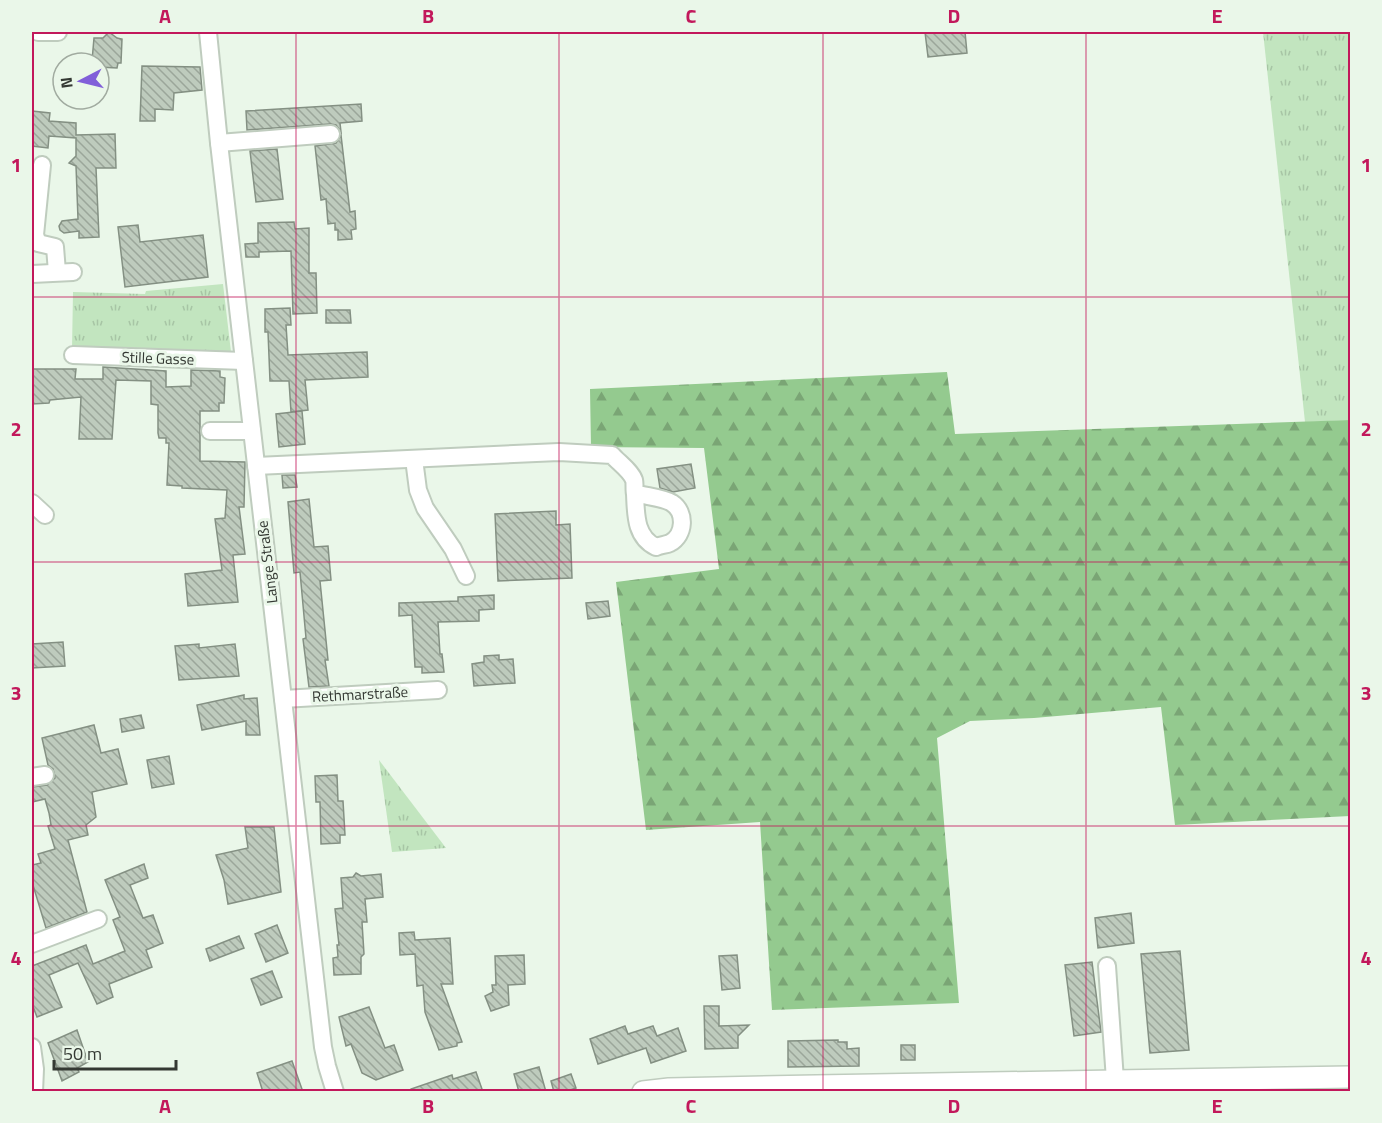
<svg xmlns="http://www.w3.org/2000/svg" width="1382" height="1123" font-family="'Titillium Web',sans-serif">
  <defs>
    <pattern id="grass-tufts" width="24" height="20" patternUnits="userSpaceOnUse" patternTransform="scale(1.5)"><rect width="24" height="20" fill="#c2e5bf"/><path d="M3 7l-1-3M5 7V3M7 7l1-3M15 17l-1-3M17 17v-4M19 17l1-3" fill="none" stroke="#a7c5a5"/></pattern>
    <pattern id="forest-firs" width="22" height="20" patternUnits="userSpaceOnUse" patternTransform="scale(1.5)"><rect width="22" height="20" fill="#94ca8f"/><path d="M5 1l3.5 6h-7zM16 11l3.5 6h-7z" fill="#7aa575"/></pattern>
    <pattern id="building-back-hatch" width="6" height="6" patternUnits="userSpaceOnUse" patternTransform="scale(1.5)"><rect width="6" height="6" fill="#becbbd"/><path d="M-1 5l2 2M0 0l6 6M5-1l2 2" fill="none" stroke="#9ba69a"/></pattern>
  </defs>
  <rect width="100%" height="100%" fill="#eaf7e9"/>
  <g fill="url(#grass-tufts)">
    <path d="M1263,32H1350V420L1305,422Z"/>
    <path d="M223,284L231,352L72,349L73,292L145,294L146,291Z"/>
    <path d="M379,760L446,848L392,852Z"/>
  </g>
  <path fill="url(#forest-firs)" d="M947,372L955,434L1350,420V816L1175,825L1161,707L1034,718L970,721L937,738L959,1003L772,1010L760,822L646,830L616,582L719,569L704,448L591,447L590,389Z"/>
  <g fill="url(#building-back-hatch)" stroke="#849083" stroke-width="1.5">
    <path d="M109,32L117,38L122,39L121,63H118L117,68L99,67V63L92,61L94,38H103Z"/>
    <path d="M925,32H965L967,53L928,57Z"/>
    <path d="M142,66L200,67L202,90L174,93L173,110L155,109V121H140Z"/>
    <path d="M361,104L362,121L340,123L341,132L336,125L330,124L247,130L246,111Z"/>
    <path d="M32,111L50,113L49,121L76,123V135L115,134L116,168H96L99,237L79,238V231L64,233L60,230L59,226L62,221L78,219L76,166L69,163L76,156V138L49,136L48,148L32,146Z"/>
    <path d="M341,135L350,212L355,211L356,229L351,230L352,239L338,240V230H335V223L328,224L326,199L321,200L315,146L336,143Z"/>
    <path d="M277,149L283,199L256,202L250,151Z"/>
    <path d="M294,222L295,229L309,228V273H316L317,313L293,314L291,251L259,252V257H246L245,244L258,243V223Z"/>
    <path d="M138,225L140,242L203,235L208,277L125,287L118,227Z"/>
    <path d="M290,308L291,325H286L288,355L367,352L368,377L305,380L308,410L291,412L289,381H270L268,332H265V309Z"/>
    <path d="M326,310H350L351,323H326Z"/>
    <path d="M103,367L166,371V387L191,386V370L220,371V377L225,378L224,403H219V411H200V461L245,462L244,507H239L245,554L233,555L238,602L188,606L185,574L222,570L215,519L225,518L227,490L182,488V486L167,485L169,443H166V438H159L158,433V405L151,404V381L116,380L112,439H79L81,397L50,400L49,403L32,404V369H76L75,379H103Z"/>
    <path d="M302,411L305,444L279,447L276,414Z"/>
    <path d="M691,464L695,488L673,492L660,488L657,469Z"/>
    <path d="M282,475H295L297,487L283,488Z"/>
    <path d="M309,499L314,547L328,546L331,580L320,581L328,660H325L329,686L309,687L303,639L306,638L300,572L294,573L288,502Z"/>
    <path d="M556,511V525L570,524L572,578L498,581L495,514Z"/>
    <path d="M494,595V609L479,610V621L438,622L440,654H442L444,672L422,673V667H415L412,615L399,616V603L458,601V597Z"/>
    <path d="M608,601L610,616L588,619L586,603Z"/>
    <path d="M63,642L65,666L32,668V644Z"/>
    <path d="M199,644V648L235,644L239,676L179,680L175,646Z"/>
    <path d="M499,655V660L513,659L515,683L474,686L472,664L484,662V656Z"/>
    <path d="M244,695V699L257,698L260,735H246V721L202,730L197,705Z"/>
    <path d="M141,715L144,728L122,732L120,719Z"/>
    <path d="M94,725L101,753L118,749L127,784L92,792L96,817L86,825L88,835L68,840L87,912L46,928L32,882V865L41,863L38,854L55,849L48,826L51,825L49,813L45,799L32,802V787L47,785L55,778L53,769L48,765L42,738Z"/>
    <path d="M169,756L174,784L152,788L147,760Z"/>
    <path d="M337,775L338,801H343L345,835H340V843L321,844L320,802H316L315,776Z"/>
    <path d="M245,827H274L281,892L228,904L224,880L216,855L248,848Z"/>
    <path d="M144,864L148,878L130,885L143,918L153,915L163,943L146,950L152,967L109,984L113,997L97,1004L78,963L49,975L62,1007L37,1017L32,1004V966L86,945L93,964L125,951L113,920L120,917L105,880Z"/>
    <path d="M356,873L361,876L381,874L383,897L365,899L367,922H362L364,954L361,957V974L334,975L333,958L338,957L337,945H339L335,909L343,908L341,878L353,877Z"/>
    <path d="M1131,913L1134,943L1098,948L1095,918Z"/>
    <path d="M277,925L288,953L266,962L255,934Z"/>
    <path d="M414,932L415,940L450,938L453,984H441L462,1042L457,1043V1046L439,1050L425,1012L423,985L417,986L415,954L400,955L399,933Z"/>
    <path d="M239,936L244,948L210,961L206,949Z"/>
    <path d="M1180,951L1189,1050L1150,1053L1141,954Z"/>
    <path d="M524,955L525,984L508,985L509,1005L491,1011L485,996L493,992L492,985H496L495,956Z"/>
    <path d="M737,955L740,988L722,990L719,956Z"/>
    <path d="M1092,962L1101,1032L1074,1036L1065,965Z"/>
    <path d="M272,971L282,997L261,1005L251,979Z"/>
    <path d="M704,1006H719V1026L749,1025L738,1036V1048L705,1049Z"/>
    <path d="M369,1007L385,1048L394,1045L403,1070L376,1080L362,1073L351,1044L346,1046L339,1017Z"/>
    <path d="M625,1026L628,1034L653,1026L657,1036L678,1028L686,1051L651,1063L646,1048L598,1064L590,1039Z"/>
    <path d="M77,1030L88,1062L77,1068L79,1072L62,1081L48,1043Z"/>
    <path d="M838,1040V1042H847V1049L859,1048V1066L788,1067V1041Z"/>
    <rect x="901" y="1045" width="14" height="15"/>
    <path d="M292,1061L303,1092H263L257,1073Z"/>
    <path d="M539,1067L546,1092H519L514,1074Z"/>
    <path d="M476,1072L483,1092H411V1089L452,1075L453,1079Z"/>
    <path d="M571,1074L576,1088L565,1092H554L551,1081Z"/>
  </g>
  <g fill="none" stroke-linecap="round" stroke-linejoin="round">
    <g stroke="#bfccbe" stroke-width="20">
      <g id="minor">
        <path d="M38,32H58"/>
        <path d="M208,32L219,143L323,1047L327,1066L335,1092"/>
        <path d="M219,143L331,134"/>
        <path d="M42,165L35,235L38,243L55,247L57,272"/>
        <path d="M32,274L73,272"/>
        <path d="M73,355L244,361"/>
        <path d="M210,431H252"/>
        <path d="M414,459L418,490L425,508L453,549L466,576"/>
        <path d="M256,466L559,452L612,455C618,462 631,471 634,480C635,483 634,490 635,494C636,514 635,537 656,547C660,545 666,545 670,543C685,535 686,512 672,503C665,498 644,496 635,493"/>
        <path d="M32,503L45,515"/>
        <path d="M283,699L438,690"/>
        <path d="M32,777L45,775"/>
        <path d="M32,944L98,919"/>
        <path d="M1107,966L1115,1080"/>
        <path d="M32,1047L35,1069L34,1092"/>
      </g>
    </g>
    <g stroke="#bfccbe" stroke-width="24">
      <path id="major" d="M643,1092L669,1089L816,1086L1350,1077"/>
    </g>
    <use href="#minor" stroke="#fff" stroke-width="16"/>
    <use href="#major" stroke="#fff" stroke-width="21"/>
  </g>
  <path fill="none" stroke="#c2185b" stroke-width="1.5" stroke-opacity="0.55" d="M296,32V1092M559,32V1092M823,32V1092M1086,32V1092M32,297H1350M32,562H1350M32,826H1350"/>
  <g text-anchor="middle" dominant-baseline="central" stroke-width="6" stroke-linejoin="round" paint-order="stroke">
    <g font-size="15" fill="#343933" stroke="#eaf7e9">
      <text transform="translate(158 358) rotate(2)">Stille Gasse</text>
      <text transform="translate(267 562) rotate(-97)">Lange Straße</text>
      <text transform="translate(360 694) rotate(-3)">Rethmarstraße</text>
    </g>
  </g>
  <rect width="1382" height="1123" fill="none" stroke="#eaf7e9" stroke-width="66"/>
  <g transform="translate(81 81) rotate(263)"><circle r="28" fill="#eaf7e9" stroke="#a1aba0" stroke-width="1.5"/>
  <path d="M0-4.5L10 22L0 15L-10 22Z" fill="#815fd9"/>
  <text y="-9" font-size="16" font-weight="bold" text-anchor="middle" fill="#343933">N</text>
  </g>
  <path d="M54 1060v9h122v-9" fill="none" stroke="#343933" stroke-width="3"/>
  <text x="63" y="1060" font-size="18" fill="#343933" stroke="#eaf7e9" stroke-width="4.5" paint-order="stroke">50 m</text>
  <rect x="33" y="33" width="1316" height="1057" fill="none" stroke="#c2185b" stroke-width="2"/>
  <g font-size="20" text-anchor="middle" font-weight="bold" fill="#c2185b">
    <text x="165" y="23">A</text>
    <text x="428" y="23">B</text>
    <text x="691" y="23">C</text>
    <text x="954" y="23">D</text>
    <text x="1217" y="23">E</text>
    <text x="16" y="172">1</text>
    <text x="1366" y="172">1</text>
    <text x="16" y="436">2</text>
    <text x="1366" y="436">2</text>
    <text x="16" y="700">3</text>
    <text x="1366" y="700">3</text>
    <text x="16" y="965">4</text>
    <text x="1366" y="965">4</text>
    <text x="165" y="1113">A</text>
    <text x="428" y="1113">B</text>
    <text x="691" y="1113">C</text>
    <text x="954" y="1113">D</text>
    <text x="1217" y="1113">E</text>
  </g>
</svg>
